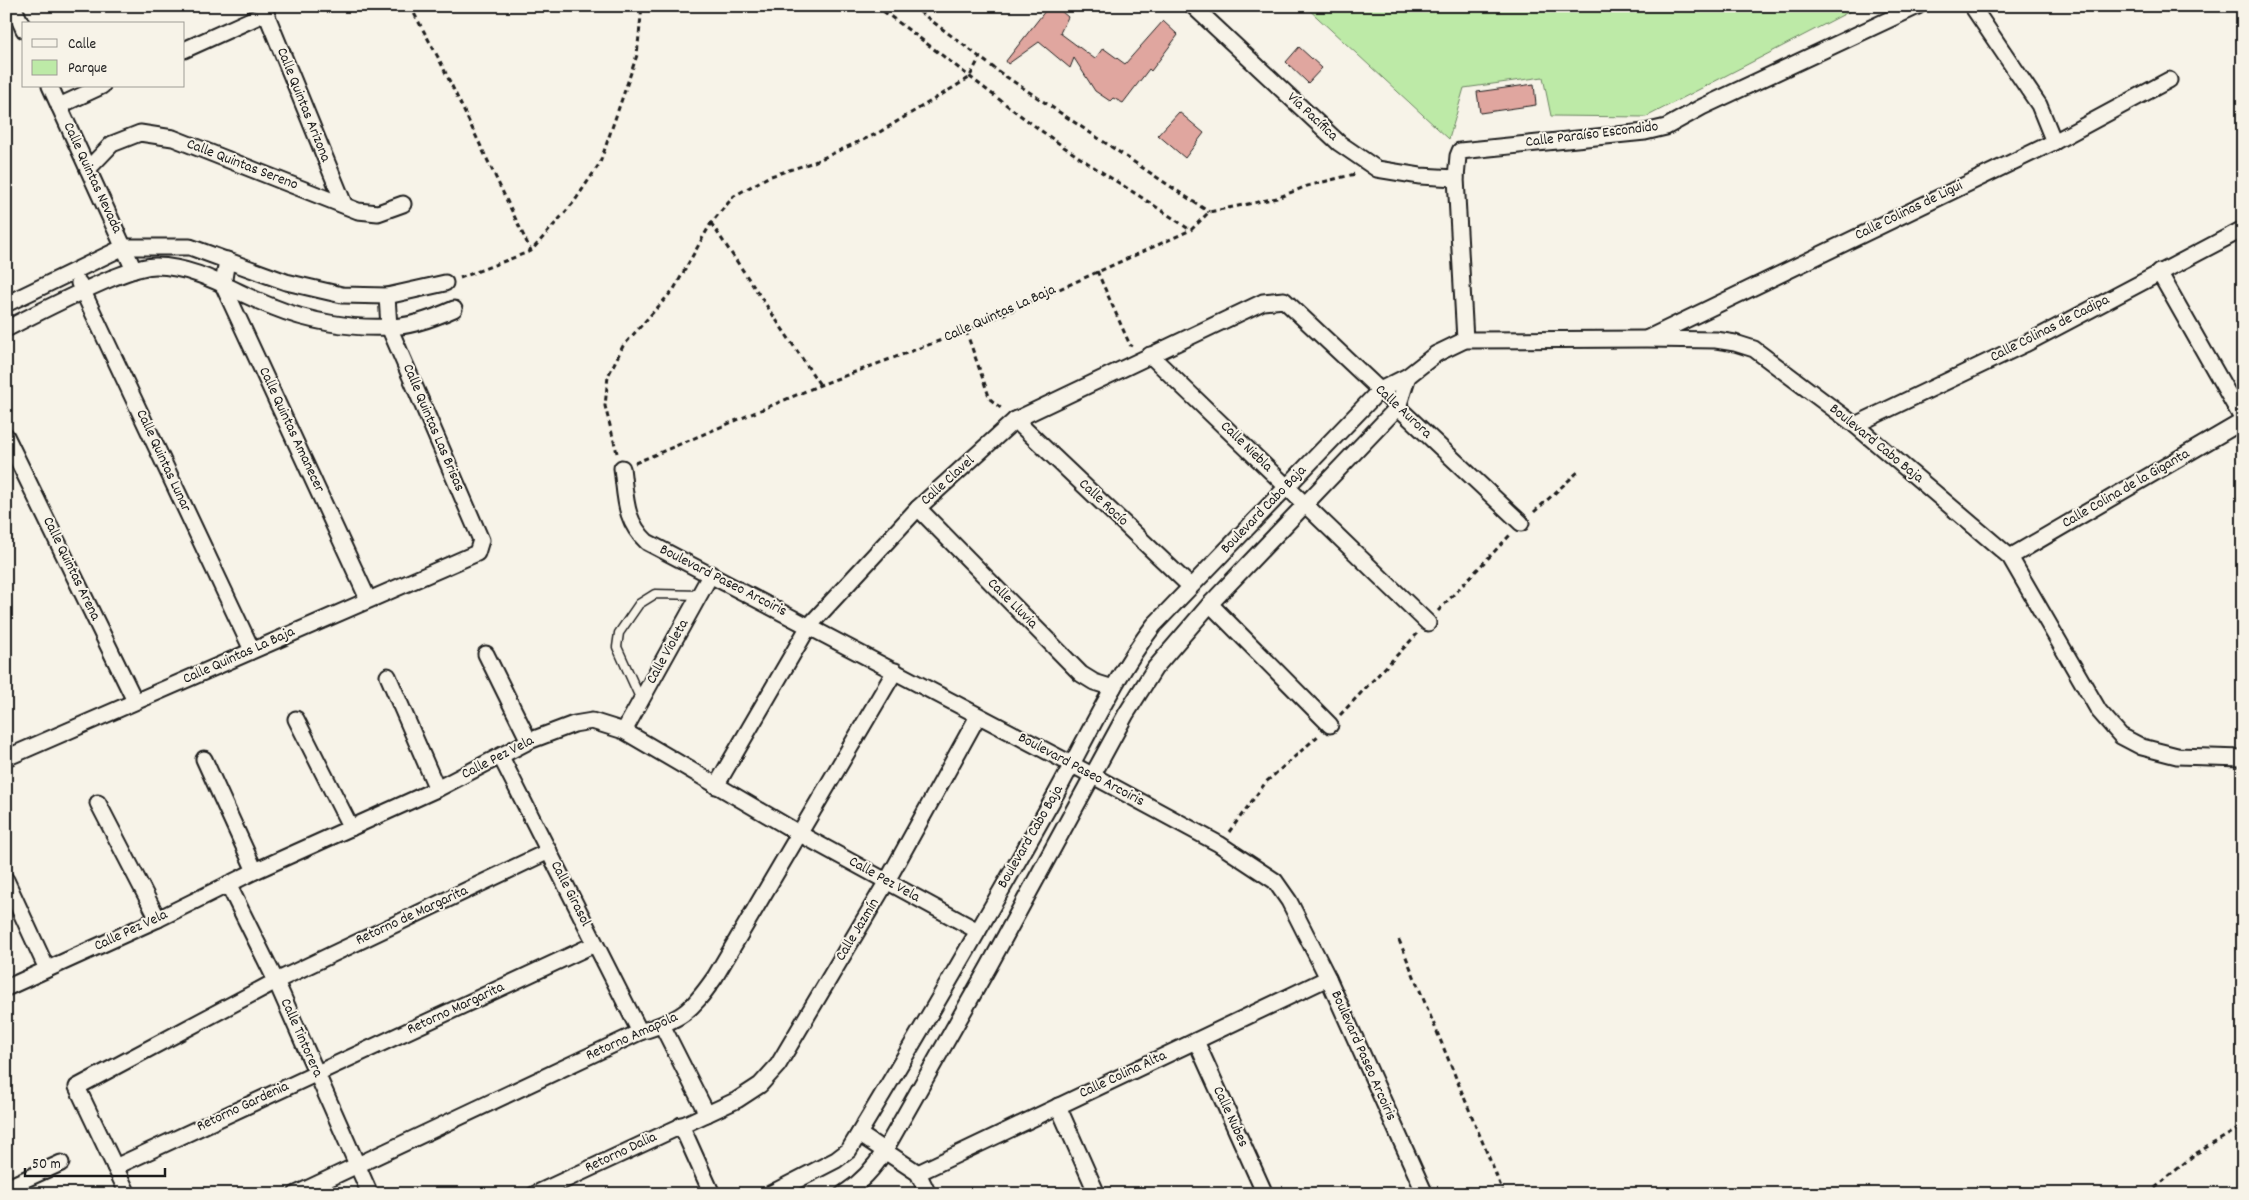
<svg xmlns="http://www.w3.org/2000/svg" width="2249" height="1200" font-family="Dekko,sans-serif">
  <rect width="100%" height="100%" fill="#f7f3e8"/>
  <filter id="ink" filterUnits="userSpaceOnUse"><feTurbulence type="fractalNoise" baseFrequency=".02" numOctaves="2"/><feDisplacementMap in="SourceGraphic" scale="10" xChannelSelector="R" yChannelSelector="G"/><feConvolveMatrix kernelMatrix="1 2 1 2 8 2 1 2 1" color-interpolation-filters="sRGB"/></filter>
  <g filter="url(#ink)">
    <path fill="#bdeaa7" stroke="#6c8362" d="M1305,6H1860L1646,117L1551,116L1543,77L1464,88L1449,139Z"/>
    <g fill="#e0a69f" stroke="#1c1c1c">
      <path d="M1049,6H1055L1068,17L1060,33L1095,59L1103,48L1125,64L1163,21L1178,35L1151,71L1149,69L1123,103L1113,98L1110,101L1095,91L1074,58L1070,68L1039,42L1008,64L1006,61Z"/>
      <path d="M1299,47L1322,68L1308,83L1286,62Z"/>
      <path d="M1534,84L1536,105L1480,113L1477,92Z"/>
      <path d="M1179,112L1204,133L1185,158L1158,135Z"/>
    </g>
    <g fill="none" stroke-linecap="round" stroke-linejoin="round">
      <g stroke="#1c1c1c" stroke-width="11">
        <path id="lane" d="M641,700L617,647L619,633L639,604L655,594L700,595"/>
      </g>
      <g stroke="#1c1c1c" stroke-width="19">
        <g id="street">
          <path d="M13,6L24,30"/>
          <path d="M263,6L344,204"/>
          <path d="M1193,6L1339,143L1377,169L1420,176L1456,178"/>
          <path d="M1972,6L2039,105L2054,142"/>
          <path d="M184,50L266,13"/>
          <path d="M50,86L134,270"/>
          <path d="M59,106L102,86"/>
          <path d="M88,169L112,144L140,133L173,138L358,211L378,213L403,204"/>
          <path d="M227,260L223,285L368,599"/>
          <path d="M2159,272L2243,420"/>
          <path d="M79,283L252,650"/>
          <path d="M6,304L124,247H190L286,282L342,295L387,296L445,283"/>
          <path d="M6,329C41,311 76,293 112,278C126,273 141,266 156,266C197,266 236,293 273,307C307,321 351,329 388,327C410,327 434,318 454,309"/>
          <path d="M1648,338L2054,142L2169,80"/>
          <path d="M1465,340L1456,178L1458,156L1460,151L1645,132L1666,127L1702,107L1918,6"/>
          <path d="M1150,355L1428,623"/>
          <path d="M1015,420L1190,586"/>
          <path d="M1855,425L2025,344L2243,229"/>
          <path d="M6,436L135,701"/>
          <path d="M622,468C626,498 624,520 647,542L1073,765L1219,844L1275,881L1289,901L1328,978L1425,1194"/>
          <path d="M918,508L1081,674L1094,682L1113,688"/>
          <path d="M2010,557L2243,421"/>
          <path d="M1210,604L1330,725"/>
          <path d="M486,654L529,741"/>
          <path d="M388,676L437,789"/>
          <path d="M296,719L351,828"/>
          <path d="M624,731L711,574"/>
          <path d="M501,757L640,1032"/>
          <path d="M6,758L477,553L481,540L389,327L387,296"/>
          <path d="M204,759L255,871"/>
          <path d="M716,786L809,626L918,508L1015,420L1263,302L1284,300L1521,523"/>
          <path d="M98,803L158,919"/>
          <path d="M6,880L47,969"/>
          <path d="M228,884L276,981L370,1194"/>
          <path d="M6,988L158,919L255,871L437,789L529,741L574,724L592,721L624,731L800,834L978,931"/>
          <path d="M662,1025L707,1114"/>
          <path d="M1196,1041L1265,1194"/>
          <path d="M1058,1106L1097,1194"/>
          <path d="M681,1125L712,1194"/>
          <path d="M859,1134L918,1173L928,1194"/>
          <path d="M115,1167L595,944"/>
          <path d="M918,1173L1328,978"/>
          <path d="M6,1188L61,1163"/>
          <path d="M128,1194L77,1087L276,981L549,851"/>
          <path d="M296,1194L640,1032C682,1019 690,1013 715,977L895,671"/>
          <path d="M535,1194L737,1100L760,1085L778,1065L887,881L978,716"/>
          <path d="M770,1194L836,1160L849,1150C919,1035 986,918 1052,801C1085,742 1113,679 1154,625L1380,390L1408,376L1436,354L1465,340L1647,339L1716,340L1735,343L1754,349L1855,425L2010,557L2099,711L2121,736L2142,747L2177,756L2243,758"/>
          <path d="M843,1194C862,1182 874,1169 885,1150L989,966L1126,714L1155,668L1210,604L1398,407L1408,376"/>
        </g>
      </g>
      <g stroke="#1c1c1c" stroke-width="3" stroke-dasharray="5 4" stroke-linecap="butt">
        <path d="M410,6L439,59L531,251"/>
        <path d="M876,6C935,48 991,95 1050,137C1095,170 1144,197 1190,230"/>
        <path d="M912,6L1002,74L1209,212"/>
        <path d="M711,223L820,385"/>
        <path d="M1097,271L1130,345L1132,346"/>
        <path d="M460,278L531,251L574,202L600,163L613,125L637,55L642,6"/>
        <path d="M966,331L990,399L1003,410"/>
        <path d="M617,453L605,406L608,376L623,346L674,289L711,223L734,196L768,177L814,162L878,133L969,78L980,57"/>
        <path d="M635,463L820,385L966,331L1191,230L1209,212L1277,198L1307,186L1355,174"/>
        <path d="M1534,512L1579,471"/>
        <path d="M1438,611L1511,534"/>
        <path d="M1340,715L1417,634"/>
        <path d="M1229,832L1266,782L1318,736"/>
        <path d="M1399,940L1504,1194"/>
        <path d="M2148,1194L2195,1154L2243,1126"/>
      </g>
      <use href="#lane" stroke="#f7f3e8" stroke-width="8"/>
      <use href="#street" stroke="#f7f3e8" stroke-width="15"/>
    </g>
  </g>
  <g text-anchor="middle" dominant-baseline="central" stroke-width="4" stroke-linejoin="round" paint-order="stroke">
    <g font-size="15" fill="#1c1c1c" stroke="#f7f3e8">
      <text transform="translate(303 105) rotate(68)">Calle Quintas Arizona</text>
      <text transform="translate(1312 117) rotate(43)">Vía Pacífica</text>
      <text transform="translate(1592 135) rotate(-7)">Calle Paraíso Escondido</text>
      <text transform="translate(242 165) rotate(21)">Calle Quintas Sereno</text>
      <text transform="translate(92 178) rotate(65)">Calle Quintas Nevada</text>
      <text transform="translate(1909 211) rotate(-26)">Calle Colinas de Ligui</text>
      <text transform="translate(1000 314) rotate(-24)">Calle Quintas La Baja</text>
      <text transform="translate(2050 329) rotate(-27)">Calle Colinas de Cadipa</text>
      <text transform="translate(1403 412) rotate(43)">Calle Aurora</text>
      <text transform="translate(433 428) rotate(67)">Calle Quintas Las Brisas</text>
      <text transform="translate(291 430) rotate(65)">Calle Quintas Amanecer</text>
      <text transform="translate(1876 444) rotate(39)">Boulevard Cabo Baja</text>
      <text transform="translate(1246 447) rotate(44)">Calle Niebla</text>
      <text transform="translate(163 461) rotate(65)">Calle Quintas Lunar</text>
      <text transform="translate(948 481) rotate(-42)">Calle Clavel</text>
      <text transform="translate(2126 489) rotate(-30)">Calle Colina de la Giganta</text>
      <text transform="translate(1103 503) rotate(43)">Calle Rocío</text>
      <text transform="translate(1264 510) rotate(-46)">Boulevard Cabo Baja</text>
      <text transform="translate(71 569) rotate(64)">Calle Quintas Arena</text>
      <text transform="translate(723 581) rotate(27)">Boulevard Paseo Arcoiris</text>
      <text transform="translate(1012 604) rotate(45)">Calle Lluvia</text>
      <text transform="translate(668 652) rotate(-61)">Calle Violeta</text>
      <text transform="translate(239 656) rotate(-24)">Calle Quintas La Baja</text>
      <text transform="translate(498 758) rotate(-27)">Calle Pez Vela</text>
      <text transform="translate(1081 770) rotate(28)">Boulevard Paseo Arcoiris</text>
      <text transform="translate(1031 837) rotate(-60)">Boulevard Cabo Baja</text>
      <text transform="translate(884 880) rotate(29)">Calle Pez Vela</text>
      <text transform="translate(570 894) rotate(63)">Calle Girasol</text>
      <text transform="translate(412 916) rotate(-25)">Retorno de Margarita</text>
      <text transform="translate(858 930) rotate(-59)">Calle Jazmín</text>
      <text transform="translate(131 931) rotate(-25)">Calle Pez Vela</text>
      <text transform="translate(456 1009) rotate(-25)">Retorno Margarita</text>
      <text transform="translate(632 1037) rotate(-24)">Retorno Amapola</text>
      <text transform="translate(301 1038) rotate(66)">Calle Tintorera</text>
      <text transform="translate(1363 1056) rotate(66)">Boulevard Paseo Arcoiris</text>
      <text transform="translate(1123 1075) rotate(-25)">Calle Colina Alta</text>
      <text transform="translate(243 1107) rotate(-25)">Retorno Gardenia</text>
      <text transform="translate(1230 1117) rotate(65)">Calle Nubes</text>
      <text transform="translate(621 1153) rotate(-25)">Retorno Dalia</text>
    </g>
  </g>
  <rect width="2249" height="1200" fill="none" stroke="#f7f3e8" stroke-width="25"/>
  <rect x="12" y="12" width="2224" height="1175" fill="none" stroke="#1c1c1c" stroke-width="2" filter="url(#ink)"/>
  <rect x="22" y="22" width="162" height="65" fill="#f7f3e8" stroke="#9f9d96"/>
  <rect x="32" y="39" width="25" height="8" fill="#f7f3e8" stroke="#9f9d96"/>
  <text x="68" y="48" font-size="15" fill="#1c1c1c">Calle</text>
  <rect x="32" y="60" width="25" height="15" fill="#bdeaa7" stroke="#9f9d96"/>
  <text x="68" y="72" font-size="15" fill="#1c1c1c">Parque</text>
  <path d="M25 1168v8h140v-8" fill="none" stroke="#1c1c1c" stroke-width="2.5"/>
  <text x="32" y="1168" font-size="15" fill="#1c1c1c" stroke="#f7f3e8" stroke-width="4" paint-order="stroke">50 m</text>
</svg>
